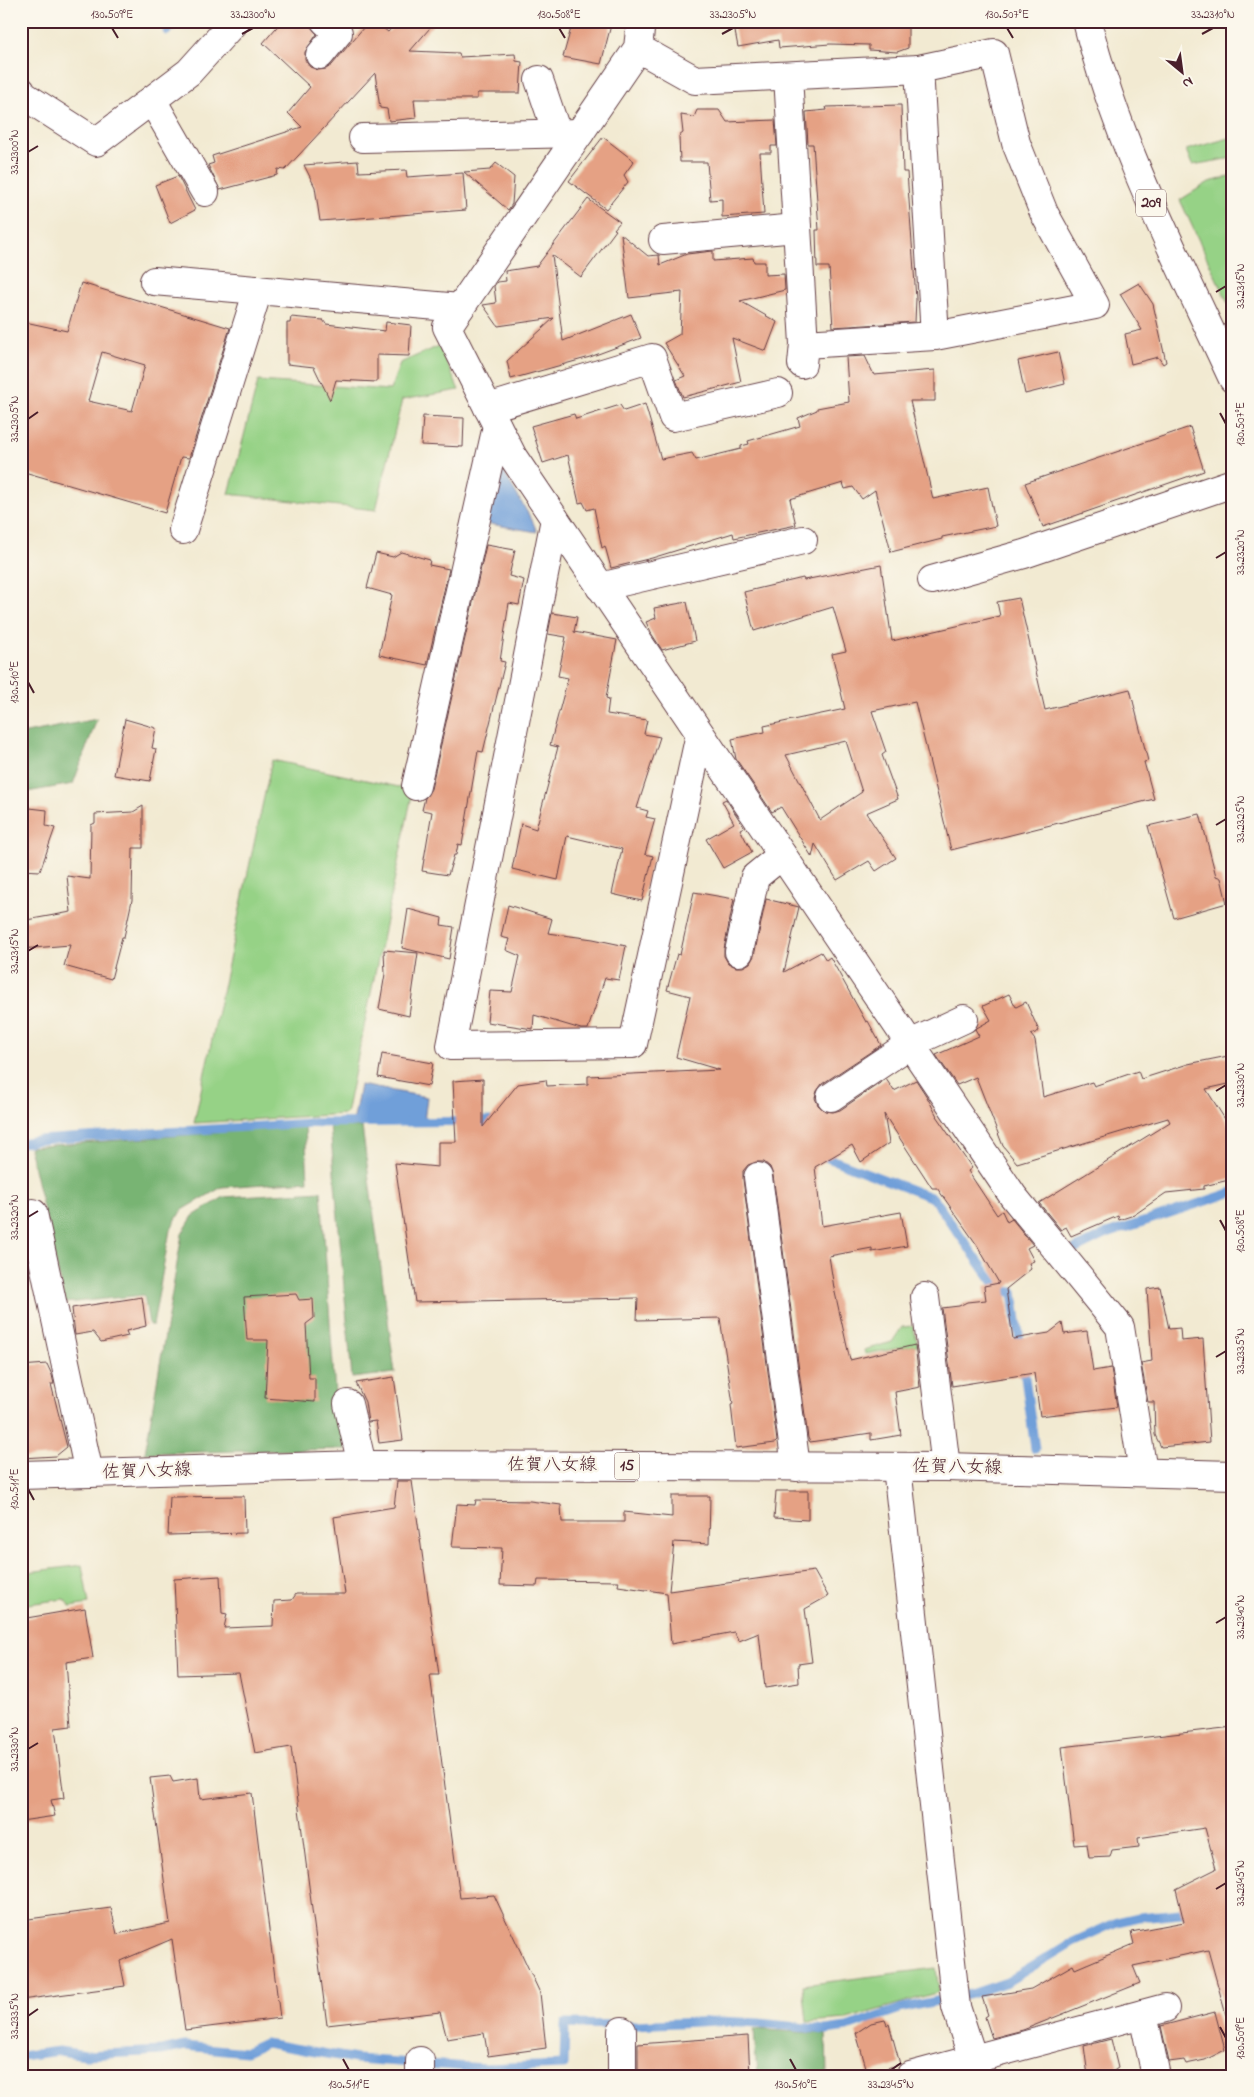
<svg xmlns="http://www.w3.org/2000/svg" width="1254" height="2097" font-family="'Indie Flower','Klee One',sans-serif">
  <rect width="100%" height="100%" fill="#fbf7ec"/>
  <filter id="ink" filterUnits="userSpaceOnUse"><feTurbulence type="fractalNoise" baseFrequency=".02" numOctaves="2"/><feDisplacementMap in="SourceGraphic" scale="10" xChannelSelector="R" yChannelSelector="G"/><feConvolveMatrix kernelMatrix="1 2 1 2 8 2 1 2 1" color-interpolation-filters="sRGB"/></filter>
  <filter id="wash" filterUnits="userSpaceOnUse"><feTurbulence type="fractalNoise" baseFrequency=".0096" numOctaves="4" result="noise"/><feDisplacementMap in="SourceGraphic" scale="20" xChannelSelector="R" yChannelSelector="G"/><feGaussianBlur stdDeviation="1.12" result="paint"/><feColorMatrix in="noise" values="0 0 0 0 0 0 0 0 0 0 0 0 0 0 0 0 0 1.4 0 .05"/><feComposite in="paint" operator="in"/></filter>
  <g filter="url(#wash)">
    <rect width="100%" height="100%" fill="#f2ead2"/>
    <g fill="#96d286" stroke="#707858">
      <path d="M1233,137V158L1192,165L1186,150Z"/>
      <path d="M1233,176V314L1180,200L1209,182Z"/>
      <path d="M439,346L459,390L402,400L376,510L229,494L258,381L390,390L400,363Z"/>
      <path d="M272,760L413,790L346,1114L194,1123Z"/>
      <path d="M913,1326L918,1345L865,1354L864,1350L892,1342L902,1327Z"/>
      <path d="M82,1565L89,1604L70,1607L64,1599L21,1605V1573Z"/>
      <path d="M936,1968L939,1992L847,2019L807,2022L803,1985Z"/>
    </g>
    <g fill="#78b473" stroke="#616a4f">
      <path d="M97,719L73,784L21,793V734Z"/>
      <path d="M305,1126L308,1181L222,1187L181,1211L170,1230L153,1325H149L144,1295L65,1303L29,1147Z"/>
      <path d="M330,1126L362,1127L395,1373L352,1378Z"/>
      <path d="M321,1191L335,1394L347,1449L145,1453L182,1234L193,1216L224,1197Z"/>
      <path d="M754,2029L826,2034L827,2076H757Z"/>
    </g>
    <g fill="#709fd9" stroke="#5d5f82">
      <path d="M500,466L533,522L537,532L484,523Z"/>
      <path d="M360,1085L427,1097L424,1122L353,1123Z"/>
    </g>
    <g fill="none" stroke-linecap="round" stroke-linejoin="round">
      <g stroke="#709fd9" stroke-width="9">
        <path d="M167,31L178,21"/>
        <path d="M21,1143L38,1140L311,1123L500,1121"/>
        <path d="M820,1155L933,1198L999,1290L1013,1292L1021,1348"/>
        <path d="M1074,1250L1104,1235L1233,1192"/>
        <path d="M1023,1363L1035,1449"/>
        <path d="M21,2056L59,2051L86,2055L162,2051L185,2046L246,2052L265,2043L356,2059L484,2068L564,2065L565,2024L635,2025L718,2021L760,2023L826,2030L847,2027L903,2008L971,1994L1007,1982L1073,1942L1117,1922L1139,1917L1192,1912"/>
      </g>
    </g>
    <g id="blocks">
      <g fill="#e5a184" fill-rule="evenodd">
        <path d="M282,21H310V26L317,34L305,52V60L310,67L318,70L326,69L332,65L369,21H374L388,32L398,21H436L410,51L459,53L460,57L515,54L516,61L522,62L520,93H477V99H414L416,118L389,121L387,109L380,108L375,73L285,170L278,169L277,175L220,190L208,165L214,163L212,156L302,127L288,113L310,87L263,43Z"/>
        <path d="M573,21H612L601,64L563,57Z"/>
        <path d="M733,21H908V48L897,52L869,50V45L830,44L779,48L778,40L738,47Z"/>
        <path d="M901,105L903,172H907L916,299L915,322L833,327L829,267H817L816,230H819L813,144H808L806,112L827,110L826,107Z"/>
        <path d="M697,110H719L727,122L775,120L777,146H771V153H760L764,214L722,217V199L710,200L707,162H680L679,136L683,133L681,115L694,117Z"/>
        <path d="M603,137L634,161L624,175L628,182L606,209L569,181Z"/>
        <path d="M358,161L359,172L406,170L407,177L463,173L466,210L320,221L315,187L304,165Z"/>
        <path d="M496,163L514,177L512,204L508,210L464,172L490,170Z"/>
        <path d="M178,176L195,210L170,223L155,185Z"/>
        <path d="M588,199L620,222L614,229L616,230L581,277L552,255L563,341L631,314L641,338L590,357L511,379L507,361L554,318L498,326L483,305L496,303L494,286L497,282L506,281L505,271L537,266Z"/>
        <path d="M621,234L648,256L659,255L660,265L687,254L713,251V261L753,258L754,262H765V275L784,274L785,290L740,301L777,322L766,351L732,338L741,382L683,397L676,380L685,376L664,343L680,334L682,292L629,298Z"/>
        <path d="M81,283L230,328L189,458L181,457L165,513L21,471V335L25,322L67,331ZM102,352L145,365L132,411L88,401Z"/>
        <path d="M1139,283L1153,304L1166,362L1163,364L1158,357L1131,364L1125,334L1142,330L1120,294Z"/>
        <path d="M291,317L323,320L326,324L385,331L386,322L411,325L409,356L377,355V382L336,380L330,400L314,367L287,364V323H290Z"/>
        <path d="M1058,352L1065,384L1025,394L1018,361Z"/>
        <path d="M865,356L874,375L935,370V401H910L933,499L988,487L996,526L942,537V539L891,552L875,490L862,499L853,487L845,489L843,483L790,499L796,525L734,538L733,533L652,558L611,568L605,546L602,548L594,508L587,510L583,502L579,503L568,455L543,463L531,426L574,414L576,419L620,405L624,411L645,404L661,459L692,453L696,460L741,449V446L749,444L748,441L800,426L798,418L817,410V408L849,402L846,357Z"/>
        <path d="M423,416L464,418L463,447L421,445Z"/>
        <path d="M1190,427L1204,471L1043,527L1025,483Z"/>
        <path d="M486,545L515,550L509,576L524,580L519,605L509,603L500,661L505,662L483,752L478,751L462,845L458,844L456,855H454L448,875L422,871L432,812L422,810L425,798L431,789Z"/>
        <path d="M401,552L430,560L429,565L449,569L427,665L379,655L392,595L367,588L376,553L393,557Z"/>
        <path d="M881,565L892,641L1000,616L997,602L1019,598L1045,710L1130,689L1148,761L1144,762L1154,799L951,850L915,702L872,711L886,752L882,755L898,799L866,813L896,858L876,871L869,861L837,880L815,844L812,857L781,807L772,812L736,759L732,739L765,732L764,726L845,709L832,654L846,651L833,607L754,631L744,592L803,578L804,580ZM846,741L862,792L820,820L786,755Z"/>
        <path d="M687,602L695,641L662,650L651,633L646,622L656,618L654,608Z"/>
        <path d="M552,613L577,617L574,632L617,640L606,698L609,699L607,714L647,720L644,734L660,737L637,808L648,811L646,817L655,819L645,854L653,856L642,901L612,894L622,849L567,836L558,880L512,869L521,824L536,829L558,747L550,745L568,678L558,676L566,637L548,634Z"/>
        <path d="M125,719L156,728L152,748L156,749L150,781L114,775Z"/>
        <path d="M726,799L744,827L740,829L752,852L723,868L706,839L734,823L722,801Z"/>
        <path d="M143,806V848H133L132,900L124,937H122L111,979L64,966L70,945L21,949V921L71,912L67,876L90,879L91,825L95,823V814L133,812Z"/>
        <path d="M21,807L47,810L46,826L55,828L40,871L21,870Z"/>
        <path d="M1200,814L1216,876L1221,878L1227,903L1174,918L1148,826Z"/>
        <path d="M694,892L734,899L724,949V956L728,963L736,967H743L750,963L754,956L766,899L799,907L784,972L821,952L826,960L830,957L866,1022L868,1021L881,1045L822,1084L817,1091L815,1098L818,1105L825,1111L833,1112L840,1110L886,1079L894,1091L916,1080L927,1097L937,1116H936L972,1168L968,1171L997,1215L1002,1211L1007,1222L1012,1219L1033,1245L1027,1248L1034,1261L1029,1263L1031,1269L1006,1289L1013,1339L1049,1333L1062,1323L1064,1334L1087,1331L1093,1371L1111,1368L1117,1407L1040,1416L1034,1373L952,1386L942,1308L959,1306L967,1302L986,1300L984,1286L999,1283L977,1245L937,1188H932L884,1114L889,1143L861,1162L852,1145L815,1167L822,1226L901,1212L907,1246L872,1252V1248L829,1256L834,1288L850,1360L915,1345L920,1387L895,1392L901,1435L871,1440V1433L810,1442L808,1438L773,1175L770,1167L764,1162H756L748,1165L743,1171V1179L777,1441L775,1443L736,1448L731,1405L733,1404L720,1318L637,1320L638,1298L415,1302L395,1163L438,1167V1142H456L453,1081L483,1079V1127L518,1084L546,1080L547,1086L588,1084V1076L720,1070L676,1057L690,996L667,990L677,954L680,955Z"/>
        <path d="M508,905L552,919L548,933L593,939L626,946L619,980L605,978L588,1029H581L534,1015L533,1029L487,1022L490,991L512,992L520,956L506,950L509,939L501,937Z"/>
        <path d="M408,909L442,918L441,925L454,927L449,959L402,948Z"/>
        <path d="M384,950L418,953L409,1016L379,1009L385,974Z"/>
        <path d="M1009,994L1016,1007L1026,1002L1039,1031L1031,1035L1035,1040L1043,1097L1092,1082L1094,1086L1138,1071L1141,1079L1188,1064L1233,1055V1083L1206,1089L1233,1132V1179L1204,1186V1189L1166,1193L1134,1215L1119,1220L1118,1216L1071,1236L1066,1227L1061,1230L1039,1203L1170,1122L1168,1118L1017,1163L1003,1146L976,1077L957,1085L936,1055L979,1036L975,1029L991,1020L983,1006Z"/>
        <path d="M382,1054L433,1063L429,1086L378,1077Z"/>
        <path d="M1160,1287L1169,1329L1180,1328L1181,1341L1203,1339L1210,1442L1161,1447L1155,1435L1154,1402H1148L1141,1363L1152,1361L1147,1289Z"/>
        <path d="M296,1294L299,1300L313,1299L314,1318L306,1324L309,1378H315V1402L265,1398L268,1340H247L244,1297Z"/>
        <path d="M142,1297L146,1326L126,1331L128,1336L101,1342L93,1332L75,1335L72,1308Z"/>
        <path d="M47,1364L52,1375L54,1384H51L67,1447L56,1456L21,1458V1366Z"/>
        <path d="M394,1377L403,1440L379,1443L376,1421L368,1422L365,1402L356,1383Z"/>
        <path d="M397,1481H412L439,1675H430L460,1898L494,1895L540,1993L546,2048L488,2056L484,2033L447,2039L440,2012L327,2025L291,1747L255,1753L239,1673L178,1675L174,1579L220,1576L222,1613L227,1614L224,1628L273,1626L274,1601L292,1600L296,1594H345L334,1517L394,1507Z"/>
        <path d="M776,1491H808V1520L774,1518Z"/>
        <path d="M244,1496L245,1533L168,1535L170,1497Z"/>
        <path d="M672,1496H710L709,1544L674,1542L669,1591L814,1571L828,1596L805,1609L812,1662L798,1664L799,1683L765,1688L759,1633L739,1641L734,1632L671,1644L667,1593L618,1586L619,1581L538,1580L537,1586L500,1585L502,1548L452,1547L457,1504L475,1505L476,1500L530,1501L561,1505L562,1522H624V1512L672,1517Z"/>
        <path d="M85,1608L93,1658L66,1662L71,1726L55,1728L64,1798L51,1800L55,1816L21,1821V1619Z"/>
        <path d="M1233,1727V2014L1226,2015L1208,1950L1133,1966L1140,1983L1023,2030L992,2038L985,2017L988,2015L982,1997L1031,1989L1073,1965L1075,1969L1134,1944L1131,1932L1184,1922L1176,1889L1216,1869L1205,1828L1138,1838L1139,1847L1112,1850L1110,1857L1089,1858L1087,1844L1074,1845L1062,1747Z"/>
        <path d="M170,1776L173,1782L198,1778L200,1799L252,1793L280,2018L185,2030L172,1939L120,1961L125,1986L21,2000V1920L111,1908L117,1934L170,1923L150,1778Z"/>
        <path d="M1215,2012L1225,2050L1205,2060L1186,2064L1184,2060L1169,2062L1161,2026Z"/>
        <path d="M885,2020L887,2025L889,2024L900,2064L868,2074L856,2033L871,2023Z"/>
        <path d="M748,2036L750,2076H638V2044Z"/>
        <path d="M1111,2039L1118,2068L1106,2076H1088L1084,2046Z"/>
      </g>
    </g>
  </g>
  <g filter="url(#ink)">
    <use href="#blocks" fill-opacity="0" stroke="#633d44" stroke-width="1"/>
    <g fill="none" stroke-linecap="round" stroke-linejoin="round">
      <g stroke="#633d44" stroke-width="30">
        <g id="minor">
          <path d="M641,21L638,48L447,327L513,457L1013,1196L1120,1327L1143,1472"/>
          <path d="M638,48L695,80L919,69L935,336L804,344"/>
          <path d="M320,55L338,33L325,21"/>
          <path d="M919,69L994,53L1016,143L1044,213L1095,305L935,336"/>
          <path d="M788,76L804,344L802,364"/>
          <path d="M539,80L557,133"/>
          <path d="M21,91L23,95L96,142L189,72L235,21"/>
          <path d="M152,100L205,192"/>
          <path d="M363,138L580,133"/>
          <path d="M663,240L797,228"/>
          <path d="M154,281L460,308"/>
          <path d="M488,408L652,358L673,417L778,393"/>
          <path d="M555,519L451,1046L633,1044L700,734"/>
          <path d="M183,530L258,290"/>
          <path d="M932,580L1024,554L1233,483"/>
          <path d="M600,587L803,540"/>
          <path d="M416,786L497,426"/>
          <path d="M739,952L755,877L782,855"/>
          <path d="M831,1097L910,1044L964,1019"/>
          <path d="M758,1177L796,1467"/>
          <path d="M21,1215L33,1213L89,1473"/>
          <path d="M925,1297L946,1467"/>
          <path d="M348,1404L362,1465"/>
          <path d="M897,1467L956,2007L973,2059"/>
          <path d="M1143,2014L1156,2076"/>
          <path d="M622,2031V2076"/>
          <path d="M420,2076V2061"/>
          <path d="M910,2076L1165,2008"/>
        </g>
      </g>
      <g stroke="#633d44" stroke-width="30">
        <path id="primary" d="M21,1475L362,1465L946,1467L1233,1475"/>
      </g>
      <g stroke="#633d44" stroke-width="30">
        <path id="trunk" d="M1087,21C1118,147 1179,262 1233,379"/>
      </g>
      <use href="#minor" stroke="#fff" stroke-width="28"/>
      <use href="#primary" stroke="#fff" stroke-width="28"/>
      <use href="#trunk" stroke="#fff" stroke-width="28"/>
    </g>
  </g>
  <path fill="none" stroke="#4a1f2b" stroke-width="2" d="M112,28L118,38M559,28L565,38M1007,28L1013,38M242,34L253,28M722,34L733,28M1202,34L1213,28M28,152L38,146M1216,292L1226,286M1220,413L1226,424M28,419L38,412M1216,558L1226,552M28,682L34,693M1216,825L1226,819M28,951L38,945M1216,1091L1226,1085M28,1217L38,1211M1220,1220L1226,1231M1216,1357L1226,1351M28,1489L34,1500M1216,1623L1226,1617M28,1749L38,1743M1216,1889L1226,1883M28,2016L38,2009M1220,2027L1226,2038M343,2059L349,2070M790,2059L796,2070M891,2070L901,2063"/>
  <g text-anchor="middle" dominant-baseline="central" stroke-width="5" stroke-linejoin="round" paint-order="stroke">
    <g fill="#fbf7ec" stroke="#7f6065" stroke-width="1">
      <rect x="1136" y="189.5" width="30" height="27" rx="4"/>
      <rect x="614.5" y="1452.5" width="25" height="27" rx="4"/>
    </g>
    <g font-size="16" font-weight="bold" fill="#4a1f2b">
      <text x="1151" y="203">209</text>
      <text x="627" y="1466">15</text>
    </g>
    <g font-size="18" fill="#4a1f2b" stroke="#fbf7ec">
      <text x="552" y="1466">佐賀八女線</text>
      <text transform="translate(957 1468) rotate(1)">佐賀八女線</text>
      <text transform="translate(147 1472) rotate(-2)">佐賀八女線</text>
    </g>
  </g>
  <rect width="1254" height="2097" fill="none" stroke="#fbf7ec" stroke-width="55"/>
  <g transform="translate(1182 72) rotate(151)" stroke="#fbf7ec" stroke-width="4" paint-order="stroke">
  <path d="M0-4L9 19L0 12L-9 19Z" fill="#4a1f2b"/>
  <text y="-8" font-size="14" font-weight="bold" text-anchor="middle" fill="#4a1f2b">N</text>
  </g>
  <rect x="28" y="28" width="1198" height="2042" fill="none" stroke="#4a1f2b" stroke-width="2"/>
  <g font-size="12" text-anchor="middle" fill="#4a1f2b">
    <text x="112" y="18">130.509°E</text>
    <text x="253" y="18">33.2300°N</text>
    <text x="559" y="18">130.508°E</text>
    <text x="733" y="18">33.2305°N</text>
    <text x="1007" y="18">130.507°E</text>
    <text x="1213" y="18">33.2310°N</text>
    <text transform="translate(14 152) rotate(-90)" y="4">33.2300°N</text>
    <text transform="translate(1240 286) rotate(-90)" y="4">33.2315°N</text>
    <text transform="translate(14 419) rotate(-90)" y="4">33.2305°N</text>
    <text transform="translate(1240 424) rotate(-90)" y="4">130.507°E</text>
    <text transform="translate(1240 552) rotate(-90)" y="4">33.2320°N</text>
    <text transform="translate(14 682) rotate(-90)" y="4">130.510°E</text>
    <text transform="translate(1240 819) rotate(-90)" y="4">33.2325°N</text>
    <text transform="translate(14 951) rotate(-90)" y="4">33.2315°N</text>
    <text transform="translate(1240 1085) rotate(-90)" y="4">33.2330°N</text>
    <text transform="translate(14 1217) rotate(-90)" y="4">33.2320°N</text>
    <text transform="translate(1240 1231) rotate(-90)" y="4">130.508°E</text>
    <text transform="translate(1240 1351) rotate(-90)" y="4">33.2335°N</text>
    <text transform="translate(14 1489) rotate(-90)" y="4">130.511°E</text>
    <text transform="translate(1240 1617) rotate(-90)" y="4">33.2340°N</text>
    <text transform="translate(14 1749) rotate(-90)" y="4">33.2330°N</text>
    <text transform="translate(1240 1883) rotate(-90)" y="4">33.2345°N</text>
    <text transform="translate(14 2016) rotate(-90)" y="4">33.2335°N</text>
    <text transform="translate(1240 2038) rotate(-90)" y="4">130.509°E</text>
    <text x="349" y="2088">130.511°E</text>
    <text x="796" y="2088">130.510°E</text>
    <text x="891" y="2088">33.2345°N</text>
  </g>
</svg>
